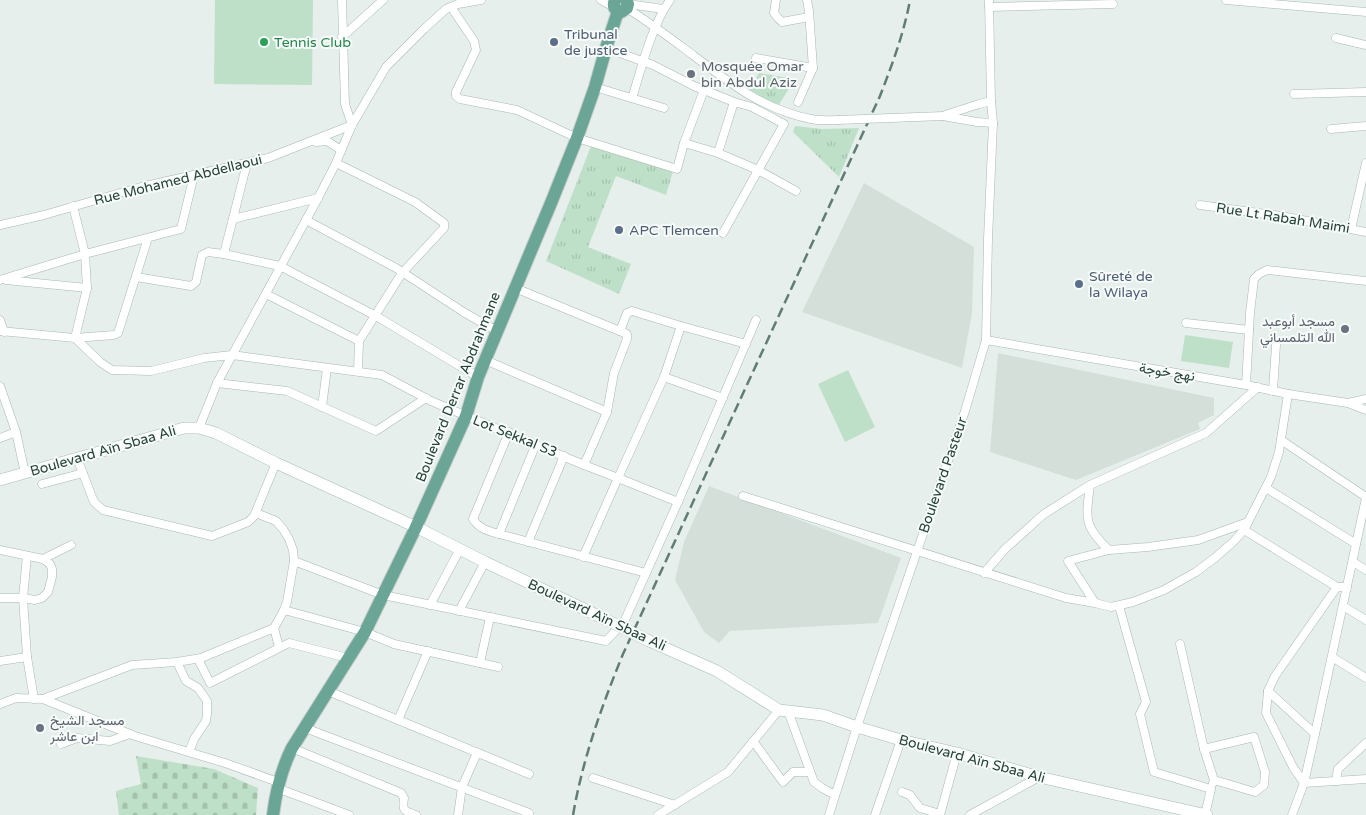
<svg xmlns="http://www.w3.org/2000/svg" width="1366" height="815" font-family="'Varela Round',Vazirmatn,sans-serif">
  <defs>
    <pattern id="grass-tufts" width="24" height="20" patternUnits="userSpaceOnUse" patternTransform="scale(1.25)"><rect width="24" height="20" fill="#bfe0c8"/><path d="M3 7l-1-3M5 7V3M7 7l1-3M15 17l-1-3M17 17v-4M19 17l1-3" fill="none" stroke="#a4c1ad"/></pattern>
    <pattern id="cemetery-stones" width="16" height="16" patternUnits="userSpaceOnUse" patternTransform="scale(1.25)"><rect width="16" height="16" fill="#bfe0c8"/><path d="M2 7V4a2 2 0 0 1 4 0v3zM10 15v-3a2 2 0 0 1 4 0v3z" fill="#a4c1ad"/></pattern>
  </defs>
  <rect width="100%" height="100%" fill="#e6efeb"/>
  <g fill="#d4dfda">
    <path d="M864,183L974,247L972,313L962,368L802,312Z"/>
    <path d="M998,353L1214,398V415L1198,423L1200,429L1076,480L990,452Z"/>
    <path d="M709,486L901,558L878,623L730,631L719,643L704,632L675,580L684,542Z"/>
  </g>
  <g fill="url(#grass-tufts)">
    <path d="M759,73L795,79L778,106L749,92Z"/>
    <path d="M795,126L822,129L859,128L839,177L793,132Z"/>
    <path d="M591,146L673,171L666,195L616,176L588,247L631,264L619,294L546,261Z"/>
  </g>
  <path fill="url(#cemetery-stones)" d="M136,756L214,769L258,788L256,815H119L116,791L141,784Z"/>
  <g fill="#bfe0c8">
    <path d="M215,0H313L312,85L214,84Z"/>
    <path d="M1185,335L1233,342L1229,368L1181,361Z"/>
    <path d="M848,370L875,427L845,442L818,384Z"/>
  </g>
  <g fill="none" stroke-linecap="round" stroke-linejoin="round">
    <g stroke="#a8b8b2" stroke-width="9">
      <g id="minor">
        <path d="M342,0L345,104L352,125"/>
        <path d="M601,0L614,7"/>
        <path d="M776,0L774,13L778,18L782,22L809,17"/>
        <path d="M1226,0L1366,12"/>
        <path d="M628,4L663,9"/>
        <path d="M451,7L474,41L476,50L456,92V96L460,99L517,110L577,138L677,169L684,143L704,90"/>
        <path d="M989,7L1113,4"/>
        <path d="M627,8C648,22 669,37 689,52C727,81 763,110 811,119C820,121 829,120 838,120"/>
        <path d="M342,37L383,0"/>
        <path d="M1336,38L1366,45"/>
        <path d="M606,48L653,65L694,86L734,102L752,107L784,124L723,233"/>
        <path d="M756,58L813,68"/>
        <path d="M595,87L664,108"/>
        <path d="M1294,94L1366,92"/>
        <path d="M632,98C642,67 651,27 670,0"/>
        <path d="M798,102L813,68L809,11L807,0"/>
        <path d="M945,115L979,104L991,101"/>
        <path d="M943,116L977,122L993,123"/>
        <path d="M1331,129L1366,126"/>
        <path d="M316,142L327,141L341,150"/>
        <path d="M684,143L718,153L758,170L796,191"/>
        <path d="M718,153L734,102"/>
        <path d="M336,163L415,202L444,223V228L402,273L359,341"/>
        <path d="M1200,205L1281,216L1366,232"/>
        <path d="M73,206L85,254L87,288L75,338L114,335L118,333L148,238"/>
        <path d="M233,219L318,198"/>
        <path d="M306,220L396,268L465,313L497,331"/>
        <path d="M0,225L44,215L141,187L268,158L352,125"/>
        <path d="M1351,229L1366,163"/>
        <path d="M224,254L247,163"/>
        <path d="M136,277L191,286L196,282L202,255L208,252L224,254L280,266L376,316L478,377"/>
        <path d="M0,280L85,254L181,229L194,175"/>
        <path d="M6,280L87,288"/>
        <path d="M515,288L627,334V339L614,373L607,412"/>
        <path d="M266,294L359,341L358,371"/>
        <path d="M0,320L4,332"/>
        <path d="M1186,323L1249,330"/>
        <path d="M0,331L75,338L100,362L112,370L151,371L204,358L232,355L382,375L431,401L584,465L607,412L485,360"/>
        <path d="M620,331L627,313L632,311L681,326"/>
        <path d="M986,340L1246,385L1288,394L1348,403L1366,410"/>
        <path d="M664,377L681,326L746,344"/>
        <path d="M217,383L287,391L376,431L426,398"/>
        <path d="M1246,385L1250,313L1254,279L1259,274L1267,270L1366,281"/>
        <path d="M0,386L16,432L25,473"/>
        <path d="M1273,391L1276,345"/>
        <path d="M1348,403L1366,399"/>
        <path d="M322,407L327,368"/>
        <path d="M199,428L217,383L318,198L336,163L352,125L386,67L424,29L446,9L458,4L481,0"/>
        <path d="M509,432L473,519C479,529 489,531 499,534L536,444"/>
        <path d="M0,438L16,432"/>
        <path d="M1281,440L1366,497"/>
        <path d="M77,458L94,502L103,510L212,536L248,522L254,516L276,463"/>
        <path d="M584,465L618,478L664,377L723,398"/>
        <path d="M42,484L83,473"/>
        <path d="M1090,485C1086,518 1083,526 1109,550L1148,547L1198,540L1248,522"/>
        <path d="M1266,488L1356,544"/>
        <path d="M743,496L1066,598L1095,603L1111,607L1133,602L1164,590L1196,572L1216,557L1233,542L1244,530L1271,477L1279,452L1288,394"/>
        <path d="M1244,530L1337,587"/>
        <path d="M499,534L646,573"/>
        <path d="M528,542L564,456"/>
        <path d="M0,550L43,559L50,564L52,569V577L48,592L42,598L35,600L23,598H0"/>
        <path d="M27,556L23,598L27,657L34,699"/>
        <path d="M583,557L618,478L678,502"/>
        <path d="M43,559L71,545"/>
        <path d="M294,561L383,595L606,641L624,622L678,502L756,320"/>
        <path d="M1353,562L1366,570"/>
        <path d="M984,573L1005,549L1044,514L1090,485L1206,433L1258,387"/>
        <path d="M1095,603L1068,561L1109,550"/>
        <path d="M430,605L460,549"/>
        <path d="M1119,606L1146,702L1140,714L1154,772L1211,789L1205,815"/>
        <path d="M1343,606L1366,620"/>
        <path d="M284,610L365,632L394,644L498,667"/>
        <path d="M459,611L485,562"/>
        <path d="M274,628L279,647"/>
        <path d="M1180,644L1204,749L1214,780L1213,783"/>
        <path d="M1332,657L1366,678"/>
        <path d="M198,659L210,683L289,643L348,658"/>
        <path d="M0,661L27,657"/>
        <path d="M177,662L186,681L198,688L207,701V714L206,721L194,739L189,752"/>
        <path d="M480,663L490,617"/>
        <path d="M328,691L529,774"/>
        <path d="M1268,691L1266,713L1293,767L1304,783"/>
        <path d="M43,699L132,665L177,662L201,658L274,628L284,610L287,602L294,561L293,550L289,539L283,529L276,521L256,513"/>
        <path d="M0,704L16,698L43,699L135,736L225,763L278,782"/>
        <path d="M788,711L814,782L822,788L835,795"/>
        <path d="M398,720L428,651"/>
        <path d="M305,728L529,813"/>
        <path d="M1315,734L1268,691L1275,676L1337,587H1347"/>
        <path d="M753,741L783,782L793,772H810"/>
        <path d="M61,744L77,738L110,741L130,734"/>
        <path d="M292,748L401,793L404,798C402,811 404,811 416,815"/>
        <path d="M1204,749L1254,737L1265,772L1264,785L1255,792L1214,780"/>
        <path d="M593,778L675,805"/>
        <path d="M1336,781L1338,769L1366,743"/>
        <path d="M1304,783L1366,779"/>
        <path d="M277,788L349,815"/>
        <path d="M902,792L910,795L920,808L940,814"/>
        <path d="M458,815L462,787L477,753"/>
        <path d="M658,815L728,772L779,710"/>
        <path d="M829,815L857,727L965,411L986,340L988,239L993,123L991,101L989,0"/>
        <path d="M875,815L901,740"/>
        <path d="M940,815L957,753"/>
        <path d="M970,815L1039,777"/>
        <path d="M1292,815L1304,783L1315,734L1366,498"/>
      </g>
    </g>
    <g stroke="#a4bbb3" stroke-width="12">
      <g id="secondary">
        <path d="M0,480L184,428H199L216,433L276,463L416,527L485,562L605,619"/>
        <path d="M647,640L717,671L779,710L823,715L857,727L901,740L957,753L1039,777L1207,815"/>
      </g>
    </g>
    <g stroke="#c2cac8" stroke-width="14">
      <g id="primary">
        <path d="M615,0C612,6 615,11 621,12L627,8L628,4L626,0"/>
        <path d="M273,815C276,791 281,770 292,748L365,632L416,527L466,416L478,377L551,203L577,138L595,87L606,48L618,11"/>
      </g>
    </g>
    <use href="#minor" stroke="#fff" stroke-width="8"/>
    <use href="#secondary" stroke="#fff" stroke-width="11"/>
    <use href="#primary" stroke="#6aa596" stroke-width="12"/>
    <path stroke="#5f7d75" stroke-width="2.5" stroke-dasharray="10 5" stroke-linecap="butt" d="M573,815C583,758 601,708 623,654L880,96C892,65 904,33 910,0"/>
    <g stroke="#a8b8b2" stroke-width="9" stroke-linecap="butt">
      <path id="minor-bridge" d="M838,120L943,116"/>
    </g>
    <g stroke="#a4bbb3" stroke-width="12" stroke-linecap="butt">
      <path id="secondary-bridge" d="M605,619L647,640"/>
    </g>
    <use href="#minor-bridge" stroke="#fff" stroke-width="8"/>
    <use href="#secondary-bridge" stroke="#fff" stroke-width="11"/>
  </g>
  <circle fill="#2e9e5b" stroke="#f7fbf9" stroke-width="2" cx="264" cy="42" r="5"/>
  <g fill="#5c6f8a" stroke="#f7fbf9" stroke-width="2">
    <circle cx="554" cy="42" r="5"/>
    <circle cx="619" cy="230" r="5"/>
    <circle cx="1079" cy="284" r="5"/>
  </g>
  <g fill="#6b7280" stroke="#f7fbf9" stroke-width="2">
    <circle cx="691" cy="74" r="5"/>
    <circle cx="1345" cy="329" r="5"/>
    <circle cx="40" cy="728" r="5"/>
  </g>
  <g text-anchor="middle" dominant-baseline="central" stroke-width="4" stroke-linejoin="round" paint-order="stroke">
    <g font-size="14" fill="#4e5e75" stroke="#f7fbf9" text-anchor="start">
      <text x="564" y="34">Tribunal<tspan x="564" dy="16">de justice</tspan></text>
      <text x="629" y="230">APC Tlemcen</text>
      <text x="1089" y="276">Sûreté de<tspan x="1089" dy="16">la Wilaya</tspan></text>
    </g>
    <g font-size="14" fill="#27864d" stroke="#f7fbf9" text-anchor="start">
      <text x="274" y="42">Tennis Club</text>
    </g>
    <g font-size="14" fill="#5b616d" stroke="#f7fbf9" text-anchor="start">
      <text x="701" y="66">Mosquée Omar<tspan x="701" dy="16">bin Abdul Aziz</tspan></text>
      <text x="1335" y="321" text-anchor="end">مسجد أبوعبد<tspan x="1335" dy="16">الله التلمساني</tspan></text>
      <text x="50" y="720">مسجد الشيخ<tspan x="50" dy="16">ابن عاشر</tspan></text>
    </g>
    <g font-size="14" fill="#24423a" stroke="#f7fbf9">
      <text transform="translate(178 180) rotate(-14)">Rue Mohamed Abdellaoui</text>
      <text transform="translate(1283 218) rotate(9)">Rue Lt Rabah Maimi</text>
      <text transform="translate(1167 372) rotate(9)">نهج خوجة</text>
      <text transform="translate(458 387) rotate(-68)">Boulevard Derrar Abdrahmane</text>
      <text transform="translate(515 436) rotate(22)">Lot Sekkal S3</text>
      <text transform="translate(103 451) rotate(-16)">Boulevard Aïn Sbaa Ali</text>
      <text transform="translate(943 475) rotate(-71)">Boulevard Pasteur</text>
      <text transform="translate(597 615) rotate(25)">Boulevard Aïn Sbaa Ali</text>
      <text transform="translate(972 759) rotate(15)">Boulevard Aïn Sbaa Ali</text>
    </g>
  </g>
</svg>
